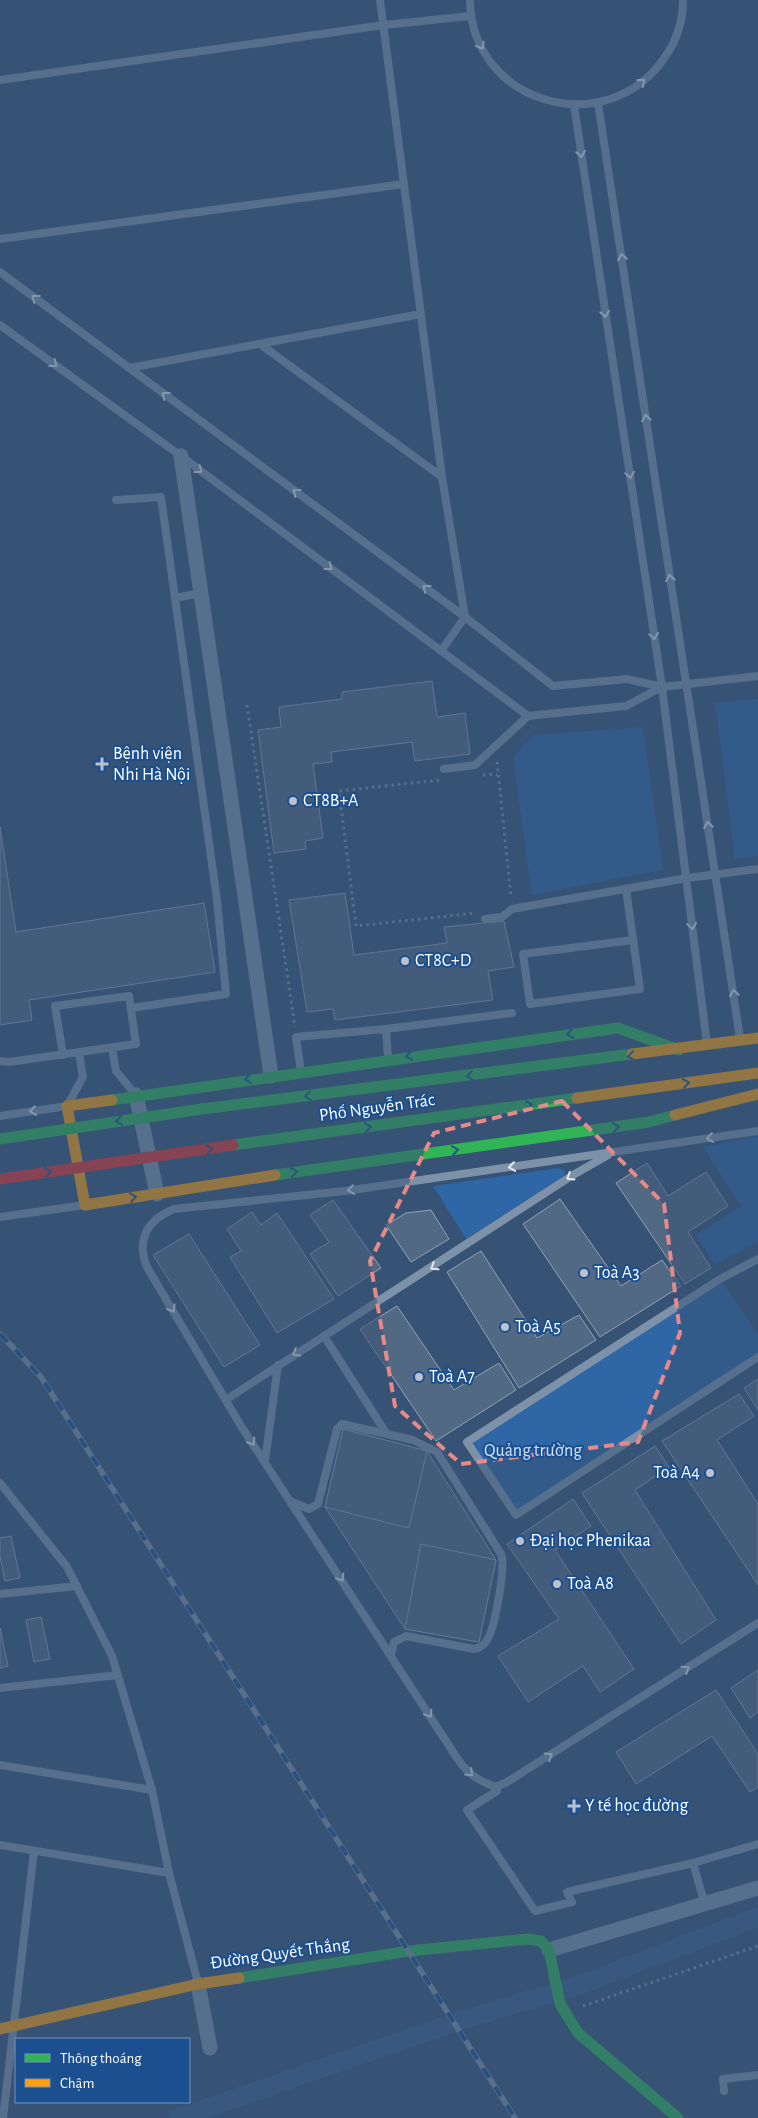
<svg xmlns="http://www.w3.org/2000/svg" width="758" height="2118" font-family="'Alegreya Sans',sans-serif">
  <rect width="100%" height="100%" fill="#365274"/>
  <g fill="#2f66a5">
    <path d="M758,699V856L735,859L715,703Z"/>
    <path d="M643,727L663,870L532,895L513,758L534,735Z"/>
    <path d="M758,1136V1242L715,1265L696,1235L741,1206L703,1147Z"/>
    <path d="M559,1168L565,1171L564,1176L466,1239L433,1186Z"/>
    <path d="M720,1279L758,1334V1357L516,1515L467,1442Z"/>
  </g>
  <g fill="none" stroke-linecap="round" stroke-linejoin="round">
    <path stroke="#3b618d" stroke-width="19" d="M178,2118L462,2020L577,1986L758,1917"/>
  </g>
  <g fill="#526984" stroke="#92a2b6">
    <path d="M432,681L437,717L465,713L470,754L415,761L412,742L331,752L332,762L313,764L323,838L305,841L306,849L274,853L258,730L281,727L279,707L342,699V692Z"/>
    <path d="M0,827L16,932L204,903L215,972L29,1000L32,1020L0,1025Z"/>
    <path d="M345,893L354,955L447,943L444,927L504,921L514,967L488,971L493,1000L335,1020L333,1009L307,1012L289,900Z"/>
    <path d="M647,1163L668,1196L706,1172L728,1206L688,1232L711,1268L685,1284L616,1183Z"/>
    <path d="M560,1199L621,1286L662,1260L681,1286L600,1337L523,1224Z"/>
    <path d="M333,1200L381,1268L338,1296L310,1254L329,1242L310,1215Z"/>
    <path d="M431,1210L449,1239L411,1262L386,1225L406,1213Z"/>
    <path d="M252,1212L261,1225L277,1213L334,1299L277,1333L230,1257L241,1251L227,1229Z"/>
    <path d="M189,1234L260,1345L224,1367L153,1255Z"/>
    <path d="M481,1251L537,1338L579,1315L596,1340L519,1388L447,1272Z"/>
    <path d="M397,1306L454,1390L499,1363L516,1390L436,1441L360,1329Z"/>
    <path d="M758,1379V1410L744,1388Z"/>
    <path d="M739,1394L754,1416L717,1440L758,1504V1585L662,1441Z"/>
    <path d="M343,1429L427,1451L496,1560L479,1642L405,1629L325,1507Z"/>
    <path d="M343,1429L427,1451L409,1528L325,1507Z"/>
    <path d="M655,1446L669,1467L635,1490L716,1620L681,1644L582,1493Z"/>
    <path d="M573,1499L591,1526L555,1550L634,1669L600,1692L583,1666L528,1702L498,1656L559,1619L507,1544Z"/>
    <path d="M11,1536L20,1578L5,1581L0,1557V1538Z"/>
    <path d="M421,1544L496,1560L479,1642L405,1629Z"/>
    <path d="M41,1617L50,1659L34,1662L26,1620Z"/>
    <path d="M0,1628L8,1666L0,1668Z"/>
    <path d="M758,1670V1712L750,1718L731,1688Z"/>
    <path d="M716,1690L758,1754V1787L750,1792L712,1736L636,1784L616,1752Z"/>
  </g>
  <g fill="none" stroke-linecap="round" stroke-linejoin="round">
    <g stroke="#7d92a8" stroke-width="3" stroke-dasharray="2.5 4" stroke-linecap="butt">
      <path d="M247,705L295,1027"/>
      <path d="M497,762L511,897"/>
      <path d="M483,775L497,774"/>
      <path d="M439,780L339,791L356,926L475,913"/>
      <path d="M583,2006L758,1946"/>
    </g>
    <g stroke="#7d92a8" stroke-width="8">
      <path d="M380,0L442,477L465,617L441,651"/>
      <path d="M470,0C471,104 607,143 665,57C677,40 683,21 683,0"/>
      <path d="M0,80L384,25L470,16"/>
      <path d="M598,103L740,1038"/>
      <path d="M574,105L662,687L707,1044"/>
      <path d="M0,239L404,184"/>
      <path d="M0,272L465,617L553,686L627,679L662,687"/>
      <path d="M0,325L181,456L528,716"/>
      <path d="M260,344L442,477"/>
      <path d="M129,368L421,314"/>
      <path d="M116,500L161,497L175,598"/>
      <path d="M444,769L475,765L528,716L626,706L662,687L758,676"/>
      <path d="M626,889L640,989L530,1004L523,954L633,940"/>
      <path d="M485,919L502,917L512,909L687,878L758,869"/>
      <path d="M131,1008L226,994L217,900L175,598L201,593"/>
      <path d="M386,1029L388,1059"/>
      <path d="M112,1048L116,1071L135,1094"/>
      <path d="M0,1061L9,1062L136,1044L129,996L55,1006L63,1055"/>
      <path d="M301,1072L296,1037L386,1029L512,1013"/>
      <path d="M0,1116L67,1106L83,1077L79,1053"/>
      <path d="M758,1131L345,1191L174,1209C147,1220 136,1240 147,1267L241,1426L457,1758C467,1773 478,1781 496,1787L507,1782L758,1623"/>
      <path d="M0,1217L85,1205"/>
      <path d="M758,1259L720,1279L467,1442L516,1515L758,1357"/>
      <path d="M324,1336L386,1433"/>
      <path d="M227,1399L573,1175L608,1155"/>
      <path d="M265,1461L278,1365"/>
      <path d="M0,1483L67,1567L112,1656L152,1790L169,1873L198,1983"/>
      <path d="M292,1502L309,1509L318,1504L337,1429L342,1424L413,1440L437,1452L501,1554C506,1567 495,1628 487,1640C484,1646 480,1648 474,1649L406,1636L394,1642L391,1655"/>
      <path d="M0,1594L77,1586"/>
      <path d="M0,1688L118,1675"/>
      <path d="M0,1765L152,1790"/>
      <path d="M493,1786L497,1791L467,1810L535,1911L572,1902L567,1892L693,1863L758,1844"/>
      <path d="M0,1845L169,1873"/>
      <path d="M693,1863L705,1905"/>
      <path d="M724,2091L723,2079L758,2075"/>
      <path d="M3,2118L34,1851"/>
    </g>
    <g stroke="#7d92a8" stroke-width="15">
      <path d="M181,456L271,1076"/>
      <path d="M136,1095L157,1194"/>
      <path d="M549,1950L758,1888"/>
      <path d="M198,1984L210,2048"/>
    </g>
    <g stroke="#30b455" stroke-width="11">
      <path d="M112,1100L618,1028L679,1050"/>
      <path d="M202,1109L632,1054"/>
      <path d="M233,1145L577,1098"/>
      <path d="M275,1175L649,1122L675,1115"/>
      <path d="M239,1978L409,1951L528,1939L541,1941L549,1950L560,2004L578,2033L678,2118"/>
    </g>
    <g stroke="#ff9f0a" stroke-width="11">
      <path d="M632,1054L758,1038"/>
      <path d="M577,1098L758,1073"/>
      <path d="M112,1100L67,1106L85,1205L275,1175"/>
      <path d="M675,1115L758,1094"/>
      <path d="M0,2029L198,1984L239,1978"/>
    </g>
    <g stroke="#7e92a7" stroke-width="5.5">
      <path id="rail" d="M0,1334L41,1377L515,2118"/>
    </g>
    <use href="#rail" stroke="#1b4f8f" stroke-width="4" stroke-dasharray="11" stroke-linecap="butt"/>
    <path stroke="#30b455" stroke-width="11" d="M0,1139L202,1109"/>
    <path stroke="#e5322d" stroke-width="11" d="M0,1179L233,1145"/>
  </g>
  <defs><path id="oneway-chevron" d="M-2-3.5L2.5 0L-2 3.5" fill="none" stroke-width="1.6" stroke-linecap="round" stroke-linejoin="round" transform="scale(1.25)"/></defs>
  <g stroke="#e5e9ee">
    <use href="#oneway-chevron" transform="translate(481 46) rotate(61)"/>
    <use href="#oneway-chevron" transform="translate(642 82) rotate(-38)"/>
    <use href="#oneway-chevron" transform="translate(581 154) rotate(81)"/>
    <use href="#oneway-chevron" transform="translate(622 257) rotate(-99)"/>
    <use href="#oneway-chevron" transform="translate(35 298) rotate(-143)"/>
    <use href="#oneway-chevron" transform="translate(605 314) rotate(81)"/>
    <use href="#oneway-chevron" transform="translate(54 364) rotate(36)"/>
    <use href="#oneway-chevron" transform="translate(165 395) rotate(-143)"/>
    <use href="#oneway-chevron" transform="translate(646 418) rotate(-99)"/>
    <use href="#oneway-chevron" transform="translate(199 470) rotate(37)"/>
    <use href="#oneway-chevron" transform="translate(630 475) rotate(81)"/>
    <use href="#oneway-chevron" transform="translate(296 492) rotate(-143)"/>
    <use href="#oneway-chevron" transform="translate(329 567) rotate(37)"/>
    <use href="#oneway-chevron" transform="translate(670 578) rotate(-99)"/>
    <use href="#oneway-chevron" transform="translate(426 588) rotate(-143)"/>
    <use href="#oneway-chevron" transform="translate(654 636) rotate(81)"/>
    <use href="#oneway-chevron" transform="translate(708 825) rotate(-99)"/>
    <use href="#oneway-chevron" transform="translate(692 926) rotate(83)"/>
    <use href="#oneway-chevron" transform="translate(734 993) rotate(-99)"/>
    <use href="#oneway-chevron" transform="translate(33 1111) rotate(172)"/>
    <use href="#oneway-chevron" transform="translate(710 1138) rotate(172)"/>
    <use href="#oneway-chevron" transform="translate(512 1167) rotate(172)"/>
    <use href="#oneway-chevron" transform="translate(570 1177) rotate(148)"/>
    <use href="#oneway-chevron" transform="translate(351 1190) rotate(172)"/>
    <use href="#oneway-chevron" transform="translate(434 1267) rotate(147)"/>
    <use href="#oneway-chevron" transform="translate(172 1309) rotate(59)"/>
    <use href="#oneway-chevron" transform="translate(296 1353) rotate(148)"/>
    <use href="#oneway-chevron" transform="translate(252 1442) rotate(57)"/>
    <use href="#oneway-chevron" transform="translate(341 1578) rotate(57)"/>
    <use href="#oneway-chevron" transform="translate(686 1669) rotate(-33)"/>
    <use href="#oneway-chevron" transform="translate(429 1714) rotate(58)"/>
    <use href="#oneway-chevron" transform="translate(549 1756) rotate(-32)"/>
    <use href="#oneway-chevron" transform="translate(470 1773) rotate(43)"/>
  </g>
  <g stroke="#1d5989">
    <use href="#oneway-chevron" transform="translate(570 1034) rotate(172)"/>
    <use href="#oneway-chevron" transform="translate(409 1056) rotate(172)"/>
    <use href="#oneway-chevron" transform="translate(631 1056) rotate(173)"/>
    <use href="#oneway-chevron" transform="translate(470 1076) rotate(173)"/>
    <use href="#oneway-chevron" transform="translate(248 1079) rotate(172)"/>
    <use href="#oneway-chevron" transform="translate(686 1083) rotate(-8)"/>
    <use href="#oneway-chevron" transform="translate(308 1096) rotate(173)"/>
    <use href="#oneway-chevron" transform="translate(529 1105) rotate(-8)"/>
    <use href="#oneway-chevron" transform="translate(119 1121) rotate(172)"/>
    <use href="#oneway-chevron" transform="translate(368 1127) rotate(-8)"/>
    <use href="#oneway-chevron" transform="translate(616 1127) rotate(-8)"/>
    <use href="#oneway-chevron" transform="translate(209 1149) rotate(-8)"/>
    <use href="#oneway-chevron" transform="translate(455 1150) rotate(-8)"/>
    <use href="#oneway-chevron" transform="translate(48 1172) rotate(-8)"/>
    <use href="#oneway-chevron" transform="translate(294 1172) rotate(-8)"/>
    <use href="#oneway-chevron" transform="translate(133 1197) rotate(-9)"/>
  </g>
  <path d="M0 0H758V2118H0ZM562,1101L664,1204L680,1333L638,1442L461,1464L395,1406L370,1261L434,1133Z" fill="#365274" fill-opacity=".55" fill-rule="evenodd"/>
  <path fill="none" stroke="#e88989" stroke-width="4" stroke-dasharray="10 6" stroke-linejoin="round" d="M562,1101L664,1204L680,1333L638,1442L461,1464L395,1406L370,1261L434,1133Z"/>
  <g fill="#b9c2ce" stroke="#1b4f8f" stroke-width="2">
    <path d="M99.5 756.5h5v5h5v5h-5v5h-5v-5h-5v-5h5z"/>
    <circle cx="293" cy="801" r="5"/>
    <circle cx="405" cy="961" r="5"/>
    <circle cx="584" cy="1273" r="5"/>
    <circle cx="505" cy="1327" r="5"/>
    <circle cx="419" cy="1377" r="5"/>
    <circle cx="710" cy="1473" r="5"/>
    <circle cx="520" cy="1541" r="5"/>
    <circle cx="557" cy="1584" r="5"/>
    <path d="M571.5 1798.5h5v5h5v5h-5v5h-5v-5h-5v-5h5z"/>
  </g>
  <g text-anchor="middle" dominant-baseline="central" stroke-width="4" stroke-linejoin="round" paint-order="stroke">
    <g font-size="18" fill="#fff" stroke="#1b4f8f" text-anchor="start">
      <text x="113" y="754">Bệnh viện<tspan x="113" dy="21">Nhi Hà Nội</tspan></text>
      <text x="303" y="801">CT8B+A</text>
      <text x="415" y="961">CT8C+D</text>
      <text x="594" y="1273">Toà A3</text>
      <text x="515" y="1327">Toà A5</text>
      <text x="429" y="1377">Toà A7</text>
      <text x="700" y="1473" text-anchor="end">Toà A4</text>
      <text x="530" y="1541">Đại học Phenikaa</text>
      <text x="567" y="1584">Toà A8</text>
      <text x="585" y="1806">Y tế học đường</text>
    </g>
    <g font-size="18" fill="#fff" stroke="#1b4f8f">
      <text transform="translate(377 1108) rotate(-8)">Phố Nguyễn Trác</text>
      <text transform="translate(280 1954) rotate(-8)">Đường Quyết Thắng</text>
    </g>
    <g font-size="18" fill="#cfe3fa" stroke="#1b4f8f">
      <text x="533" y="1451">Quảng trường</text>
    </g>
  </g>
  <rect x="15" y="2038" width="175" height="65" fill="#1b4f8f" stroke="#7695bc"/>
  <rect x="25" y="2054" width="25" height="8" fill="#30b455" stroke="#7695bc"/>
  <text x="60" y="2063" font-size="15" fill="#ffffff">Thông thoáng</text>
  <rect x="25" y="2079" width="25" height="8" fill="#ff9f0a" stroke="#7695bc"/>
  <text x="60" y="2088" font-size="15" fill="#ffffff">Chậm</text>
</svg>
